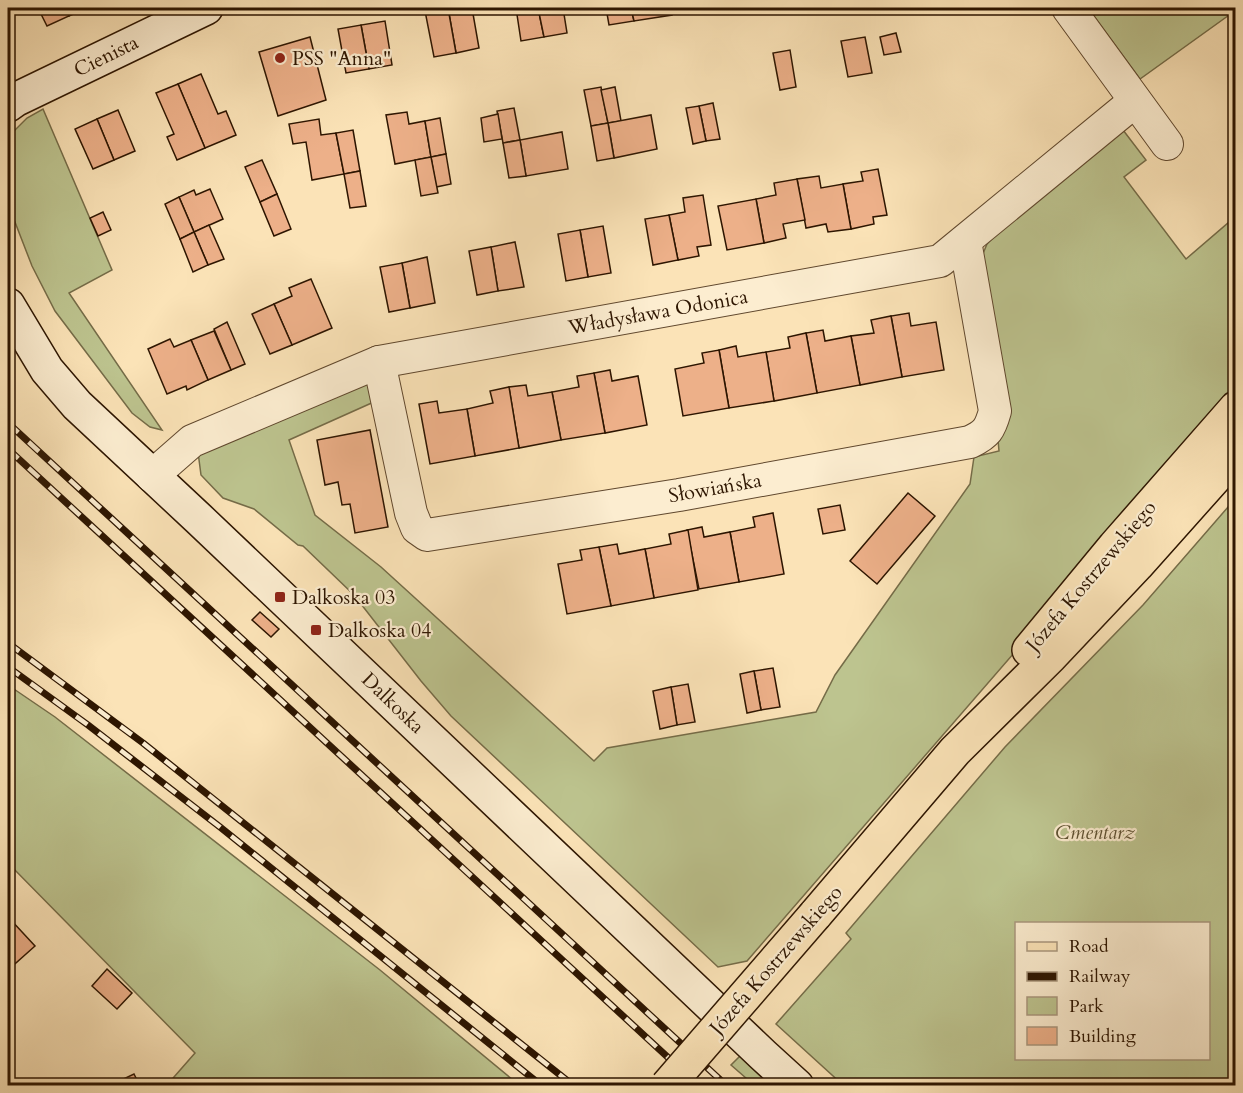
<svg xmlns="http://www.w3.org/2000/svg" width="1243" height="1093" font-family="Cardo,serif">
  <rect width="100%" height="100%" fill="#fbe3b7"/>
  <filter id="stains"><feTurbulence type="fractalNoise" baseFrequency=".00333" numOctaves="4"/><feColorMatrix values="0 0 0 0 .2 0 0 0 0 .09 0 0 0 0 .02 0 0 0 .5 -.17"/></filter>
  <radialGradient id="worn" r=".72"><stop offset=".6" stop-color="#630" stop-opacity="0"/><stop offset="1" stop-color="#630" stop-opacity=".3"/></radialGradient>
  <g fill="#bdc48f" stroke="#756c48" stroke-width="1.5" fill-rule="evenodd">
    <path d="M1088,8H1235V17L1232,13L1140,79Z"/>
    <path d="M43,109L112,270L69,293L162,430L150,427L132,413L55,311L32,266L8,204V137L27,118Z"/>
    <path d="M1123,130L1146,160L1124,177L1186,259L1235,217V398L747,961L718,967L451,716L421,681L354,595L303,546L298,545L254,509L223,498L201,475L198,452L364,382L371,386L376,401L289,440L315,515L381,567L594,761L607,748L816,712L835,675L970,484L974,457L999,451L982,256L987,244L995,235Z"/>
    <path d="M1235,499V1085H843L776,1024L851,939L846,933L1005,747L1143,605ZM1016,924H1208V1058H1016Z"/>
    <path d="M8,685L55,717L380,970L519,1085H167L195,1053L8,863Z"/>
    <path d="M740,1056L770,1085H754L731,1065Z"/>
  </g>
  <g fill="#edb089" stroke="#2d1500" stroke-width="1.5">
    <path d="M38,8H65L69,16L47,26Z"/>
    <path d="M65,8H87L69,16Z"/>
    <path d="M448,8H472L479,48L456,53Z"/>
    <path d="M448,8L456,53L434,57L425,11Z"/>
    <path d="M516,8H538L544,37L521,41Z"/>
    <path d="M538,8H563L567,33L544,37Z"/>
    <path d="M606,8H631L634,21L609,25Z"/>
    <path d="M631,8H671L672,15L634,21Z"/>
    <path d="M385,21L392,65L369,69L361,25Z"/>
    <path d="M361,25L369,69L346,73L338,29Z"/>
    <path d="M896,33L901,52L884,55L880,37Z"/>
    <path d="M310,37L326,100L278,116L259,52Z"/>
    <path d="M865,37L872,73L848,77L841,41Z"/>
    <path d="M790,50L796,87L780,90L773,53Z"/>
    <path d="M201,74L218,114L226,111L236,135L205,148L178,84Z"/>
    <path d="M178,84L205,148L177,160L167,137L174,134L156,93Z"/>
    <path d="M601,87L608,123L591,126L584,90Z"/>
    <path d="M615,87L621,121L608,123L601,90Z"/>
    <path d="M713,103L720,139L706,141L699,106Z"/>
    <path d="M699,106L706,141L693,144L686,108Z"/>
    <path d="M514,108L520,140L503,143L497,111Z"/>
    <path d="M118,110L135,151L114,160L97,119Z"/>
    <path d="M407,112L409,124L425,121L431,157L395,164L386,115Z"/>
    <path d="M498,114L502,139L484,142L481,118Z"/>
    <path d="M651,115L657,149L614,158L608,123Z"/>
    <path d="M440,118L446,154L431,157L425,121Z"/>
    <path d="M97,119L114,160L93,169L75,129Z"/>
    <path d="M319,119L321,135L336,133L344,174L312,180L306,142L293,144L289,124Z"/>
    <path d="M608,123L614,158L597,161L591,126Z"/>
    <path d="M353,130L360,171L344,174L336,133Z"/>
    <path d="M562,132L568,169L526,176L520,140Z"/>
    <path d="M520,140L526,176L509,178L503,143Z"/>
    <path d="M446,154L451,184L436,187L431,157Z"/>
    <path d="M431,157L438,193L421,196L415,160Z"/>
    <path d="M262,160L277,194L260,202L245,167Z"/>
    <path d="M878,169L887,215L873,217L874,224L851,229L843,184L863,181L861,172Z"/>
    <path d="M360,171L366,206L350,208L344,174Z"/>
    <path d="M819,176L821,188L843,184L851,229L828,232L826,224L806,228L797,179Z"/>
    <path d="M797,179L805,220L783,224L786,238L764,243L756,199L776,195L774,183Z"/>
    <path d="M210,189L223,219L194,232L179,197L194,190L196,195Z"/>
    <path d="M277,194L291,229L274,236L260,202Z"/>
    <path d="M703,195L711,245L697,247L699,256L678,260L669,215L685,212L683,198Z"/>
    <path d="M179,197L194,232L180,239L165,204Z"/>
    <path d="M756,199L764,243L727,250L718,206Z"/>
    <path d="M103,212L111,230L98,236L90,218Z"/>
    <path d="M669,215L678,260L653,265L645,219Z"/>
    <path d="M209,225L224,259L208,265L194,232Z"/>
    <path d="M603,226L611,273L588,277L580,230Z"/>
    <path d="M580,230L588,277L566,281L558,234Z"/>
    <path d="M194,232L208,265L193,272L180,239Z"/>
    <path d="M515,242L524,287L498,291L491,247Z"/>
    <path d="M491,247L498,291L477,295L469,251Z"/>
    <path d="M427,257L435,303L410,308L402,263Z"/>
    <path d="M402,263L410,308L389,312L380,267Z"/>
    <path d="M311,279L332,328L292,345L274,304L292,296L289,288Z"/>
    <path d="M274,304L292,345L270,354L252,314Z"/>
    <path d="M909,313L911,326L936,322L944,370L902,377L891,316Z"/>
    <path d="M891,316L902,377L860,385L851,336L874,333L871,320Z"/>
    <path d="M227,322L245,364L231,370L214,329Z"/>
    <path d="M823,330L825,341L851,336L860,385L817,393L806,333Z"/>
    <path d="M214,331L231,370L208,380L191,340Z"/>
    <path d="M806,333L817,393L774,401L766,352L790,348L788,337Z"/>
    <path d="M170,339L174,347L191,340L208,380L187,390L186,386L167,394L148,349Z"/>
    <path d="M736,346L738,357L766,352L774,401L729,408L719,350Z"/>
    <path d="M719,350L729,408L683,416L675,369L704,363L702,353Z"/>
    <path d="M610,370L612,381L638,376L647,425L605,433L594,373Z"/>
    <path d="M594,373L605,433L561,440L552,392L579,387L577,376Z"/>
    <path d="M526,385L528,396L552,392L561,440L519,448L509,387Z"/>
    <path d="M509,387L519,448L475,456L467,409L493,403L490,391Z"/>
    <path d="M437,401L439,413L467,409L475,456L430,464L419,404Z"/>
    <path d="M370,430L388,527L355,533L350,504L342,505L338,482L325,485L317,440Z"/>
    <path d="M908,493L935,516L877,584L850,561Z"/>
    <path d="M840,505L845,530L823,534L818,509Z"/>
    <path d="M773,513L784,574L739,582L730,532L755,527L753,517Z"/>
    <path d="M702,527L704,537L730,532L739,582L699,589L687,530Z"/>
    <path d="M688,530L698,590L654,598L645,549L671,544L669,534Z"/>
    <path d="M617,544L619,554L645,549L654,598L611,606L599,547Z"/>
    <path d="M599,547L611,606L567,614L558,564L582,560L580,550Z"/>
    <path d="M260,612L279,629L271,637L252,620Z"/>
    <path d="M773,668L780,707L761,710L754,671Z"/>
    <path d="M754,671L761,710L747,713L740,674Z"/>
    <path d="M688,684L695,722L677,725L671,687Z"/>
    <path d="M671,687L677,725L660,729L653,691Z"/>
    <path d="M10,919L35,946L8,970V921Z"/>
    <path d="M107,969L132,993L117,1009L92,986Z"/>
    <path d="M134,1074L140,1086H119L117,1082Z"/>
  </g>
  <g fill="none" stroke-linecap="round" stroke-linejoin="round">
    <g stroke="#60482e" stroke-width="34">
      <g id="street">
        <path d="M1068,8L1167,144"/>
        <path d="M379,362L411,513L417,528L427,535L679,495L970,442C987,434 990,429 995,411L965,241"/>
        <path d="M152,476L192,441L379,362L940,261L1135,101"/>
      </g>
    </g>
    <g stroke="#2d1500" stroke-width="36">
      <g id="secondary">
        <path d="M8,105L15,100L206,8"/>
        <path d="M8,305L47,370L77,405L199,519L763,1055L797,1086"/>
      </g>
    </g>
    <g stroke="#2d1500" stroke-width="36">
      <g id="primary">
        <path d="M1029,650L1115,546L1236,408"/>
        <path d="M815,915L955,751L1051,656L1137,565L1236,454"/>
      </g>
    </g>
    <use href="#street" stroke="#fcedd0" stroke-width="32"/>
    <use href="#secondary" stroke="#fcedd0" stroke-width="33"/>
    <use href="#primary" stroke="#fbe3b7" stroke-width="33"/>
    <g stroke="#2d1500" stroke-width="7">
      <g id="rail">
        <path d="M8,423L727,1086"/>
        <path d="M8,449L699,1086"/>
        <path d="M8,643L143,743L574,1086"/>
        <path d="M8,667L88,725L220,827L542,1086"/>
      </g>
    </g>
    <use href="#rail" stroke="#fcedd0" stroke-width="4.5" stroke-dasharray="14" stroke-linecap="butt"/>
    <g stroke="#2d1500" stroke-width="36" stroke-linecap="butt">
      <path id="primary-bridge" d="M667,1086L815,915"/>
    </g>
    <use href="#primary-bridge" stroke="#fbe3b7" stroke-width="33"/>
  </g>
  <g fill="#8f2418" stroke="#fcedd0" stroke-width="2">
    <circle cx="280" cy="58" r="6"/>
    <rect x="274" y="591" width="12" height="12" rx="3"/>
    <rect x="310" y="624" width="12" height="12" rx="3"/>
  </g>
  <g text-anchor="middle" dominant-baseline="central" stroke-width="4.5" stroke-linejoin="round" paint-order="stroke">
    <g font-size="20" fill="#2d1500" stroke="#fcedd0">
      <text transform="translate(106 56) rotate(-26)">Cienista</text>
      <text transform="translate(658 312) rotate(-10)">Władysława Odonica</text>
      <text transform="translate(715 488) rotate(-10)">Słowiańska</text>
      <text transform="translate(1091 576) rotate(-50)">Józefa Kostrzewskiego</text>
      <text transform="translate(393 703) rotate(44)">Dalkoska</text>
      <text transform="translate(776 960) rotate(-49)">Józefa Kostrzewskiego</text>
    </g>
    <g font-size="20" fill="#2d1500" stroke="#fcedd0" text-anchor="start">
      <text x="292" y="58">PSS "Anna"</text>
      <text x="292" y="597">Dalkoska 03</text>
      <text x="328" y="630">Dalkoska 04</text>
    </g>
    <g font-size="20" font-style="italic" fill="#5f5232" stroke="#fcedd0">
      <text x="1095" y="832">Cmentarz</text>
    </g>
  </g>
  <rect width="1243" height="1093" fill="none" stroke="#fbe3b7" stroke-width="30"/>
  <rect x="9" y="9" width="1225" height="1075" fill="none" stroke="#2d1500" stroke-width="3"/>
  <rect x="15" y="15" width="1213" height="1063" fill="none" stroke="#2d1500" stroke-width="1.5"/>
  <rect x="1015" y="922" width="195" height="138" fill="#fcedd0" stroke="#a9977d" stroke-width="1.5"/>
  <rect x="1027" y="942" width="30" height="9" fill="#fbe3b7" stroke="#a9977d" stroke-width="1.5"/>
  <text x="1069" y="952" font-size="18" fill="#2d1500">Road</text>
  <rect x="1027" y="972" width="30" height="9" fill="#2d1500" stroke="#a9977d" stroke-width="1.5"/>
  <text x="1069" y="982" font-size="18" fill="#2d1500">Railway</text>
  <rect x="1027" y="997" width="30" height="18" fill="#bdc48f" stroke="#a9977d" stroke-width="1.5"/>
  <text x="1069" y="1012" font-size="18" fill="#2d1500">Park</text>
  <rect x="1027" y="1027" width="30" height="18" fill="#edb089" stroke="#a9977d" stroke-width="1.5"/>
  <text x="1069" y="1042" font-size="18" fill="#2d1500">Building</text>
  <rect width="100%" height="100%" filter="url(#stains)"/>
  <rect width="100%" height="100%" fill="url(#worn)"/>
</svg>
